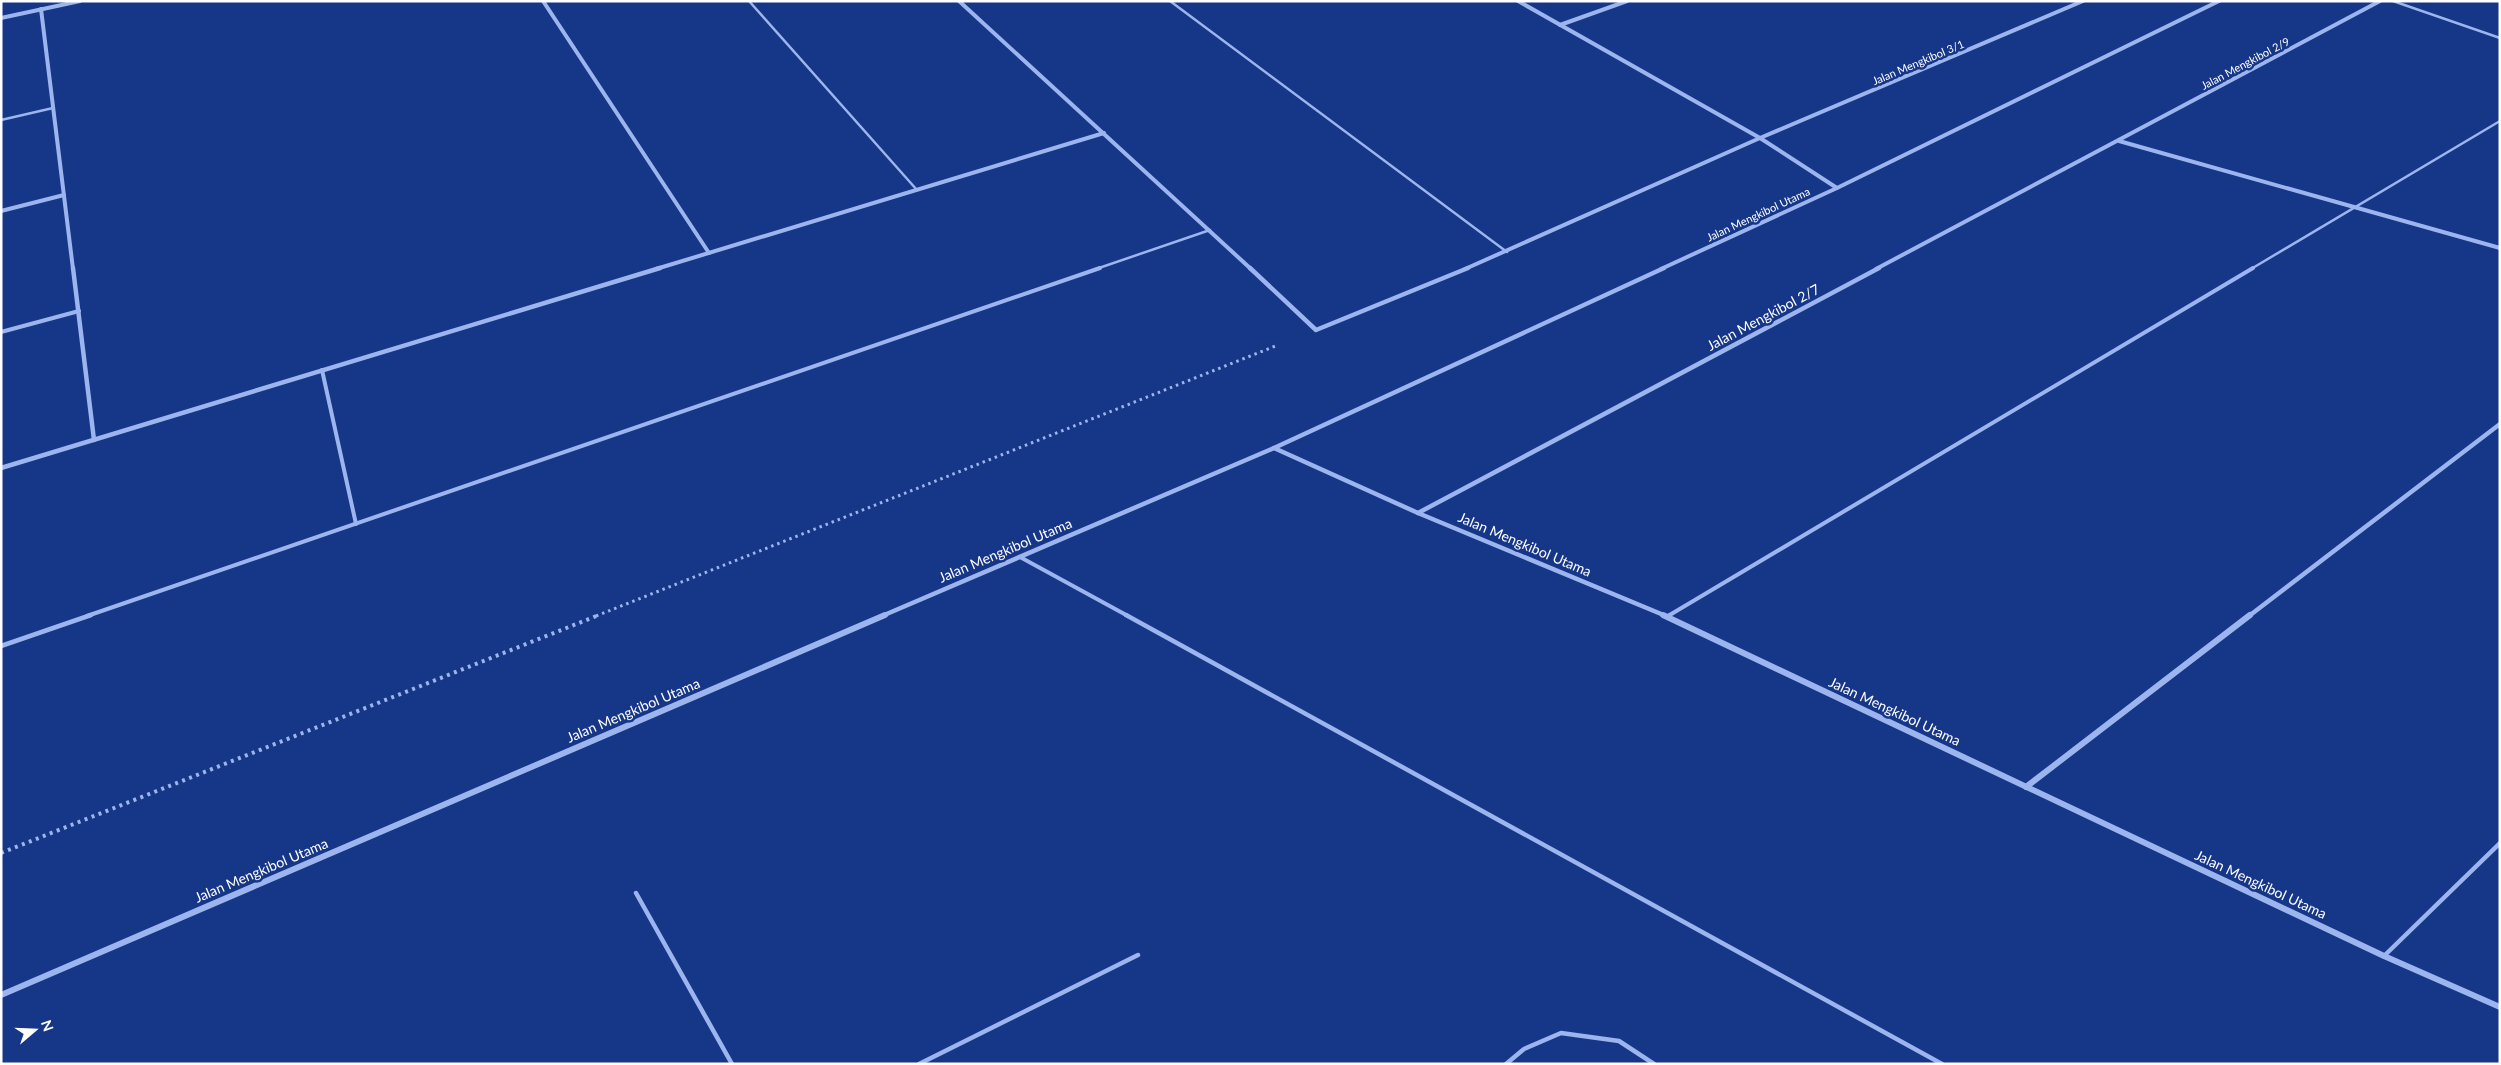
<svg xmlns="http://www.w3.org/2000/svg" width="2501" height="1065" font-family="Lato,sans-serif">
  <rect width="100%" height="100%" fill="#163688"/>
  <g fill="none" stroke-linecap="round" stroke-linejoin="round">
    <path stroke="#9cb5ee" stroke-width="3" stroke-dasharray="2.5 4" stroke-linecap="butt" d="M596,616L1278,345"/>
    <path stroke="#9cb5ee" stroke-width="4" stroke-dasharray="3 4.5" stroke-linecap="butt" d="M1,853L599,615"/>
    <g stroke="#9cb5ee" stroke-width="2.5">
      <path d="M749,1L917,190"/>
      <path d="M1170,1L1507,252"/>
      <path d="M2393,1L2500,38"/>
      <path d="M1,120L53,108"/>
      <path d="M1096,269L1210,230"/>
      <path d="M2251,269L2500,121"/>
    </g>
    <g stroke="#9cb5ee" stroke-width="4">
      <path d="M1,332L79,311"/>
      <path d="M322,370L356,524"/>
      <path d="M1020,557L1128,616"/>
      <path d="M87,616L1100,268"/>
      <path d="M1668,616L2253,268"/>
    </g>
    <g stroke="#9cb5ee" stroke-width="4.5">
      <path d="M1126,615L1942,1064"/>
      <path d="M1667,617L1670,615"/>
      <path d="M1,646L91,615"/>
      <path d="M636,893L732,1064"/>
      <path d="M2384,956L2500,843"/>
      <path d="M919,1064L1138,955"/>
      <path d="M1506,1064L1524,1049L1561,1033L1619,1041L1654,1064"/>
    </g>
    <g stroke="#9cb5ee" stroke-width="4">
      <path d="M543,1L709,253"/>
      <path d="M959,1L1251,269"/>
      <path d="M1518,1L1760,138L1837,188"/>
      <path d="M41,9L73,269"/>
      <path d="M1,18L80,1"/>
      <path d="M1560,25L1627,1"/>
      <path d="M2119,141L2500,248"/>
      <path d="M1,211L64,195"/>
      <path d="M656,269L1104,133"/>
      <path d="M1465,269L1760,138L2083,1"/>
      <path d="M1661,269L1837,188L2219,1"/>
      <path d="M1876,269L2380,1"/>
    </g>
    <g stroke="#9cb5ee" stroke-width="4.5">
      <path d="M73,268L94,440"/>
      <path d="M1250,268L1316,330L1468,268"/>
      <path d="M1274,448L1418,513L1666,616"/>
      <path d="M1,468L660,268"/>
      <path d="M1418,513L1879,268"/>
      <path d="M882,616L1274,448L1664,268"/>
      <path d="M2249,616L2500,424"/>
    </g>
    <g stroke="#9cb5ee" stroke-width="6">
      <path d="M1663,615L2384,956L2500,1007"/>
      <path d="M2026,787L2250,615"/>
      <path d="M1,995L885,615"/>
    </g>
  </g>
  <g text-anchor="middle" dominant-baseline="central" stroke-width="5" stroke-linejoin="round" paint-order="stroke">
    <g font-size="11" fill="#fff" stroke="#163688">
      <text transform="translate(1918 62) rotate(-23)">Jalan Mengkibol 3/1</text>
      <text transform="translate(2245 63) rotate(-28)">Jalan Mengkibol 2/9</text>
      <text transform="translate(1758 214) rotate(-25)">Jalan Mengkibol Utama</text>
    </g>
    <g font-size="14" fill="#fff" stroke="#163688">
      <text transform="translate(1763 317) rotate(-28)">Jalan Mengkibol 2/7</text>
      <text transform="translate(1525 544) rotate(23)">Jalan Mengkibol Utama</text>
      <text transform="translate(1005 550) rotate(-23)">Jalan Mengkibol Utama</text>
      <text transform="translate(633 710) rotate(-23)">Jalan Mengkibol Utama</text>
      <text transform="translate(1895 711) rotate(25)">Jalan Mengkibol Utama</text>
      <text transform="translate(261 870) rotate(-23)">Jalan Mengkibol Utama</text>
      <text transform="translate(2261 884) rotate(25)">Jalan Mengkibol Utama</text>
    </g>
  </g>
  <rect width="2501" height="1065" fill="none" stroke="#ffffff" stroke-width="5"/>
  <g transform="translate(35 1030) rotate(71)" stroke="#163688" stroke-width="4" paint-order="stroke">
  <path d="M0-4L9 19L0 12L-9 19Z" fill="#ffffff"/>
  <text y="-8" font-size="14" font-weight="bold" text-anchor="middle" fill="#ffffff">N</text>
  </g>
</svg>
